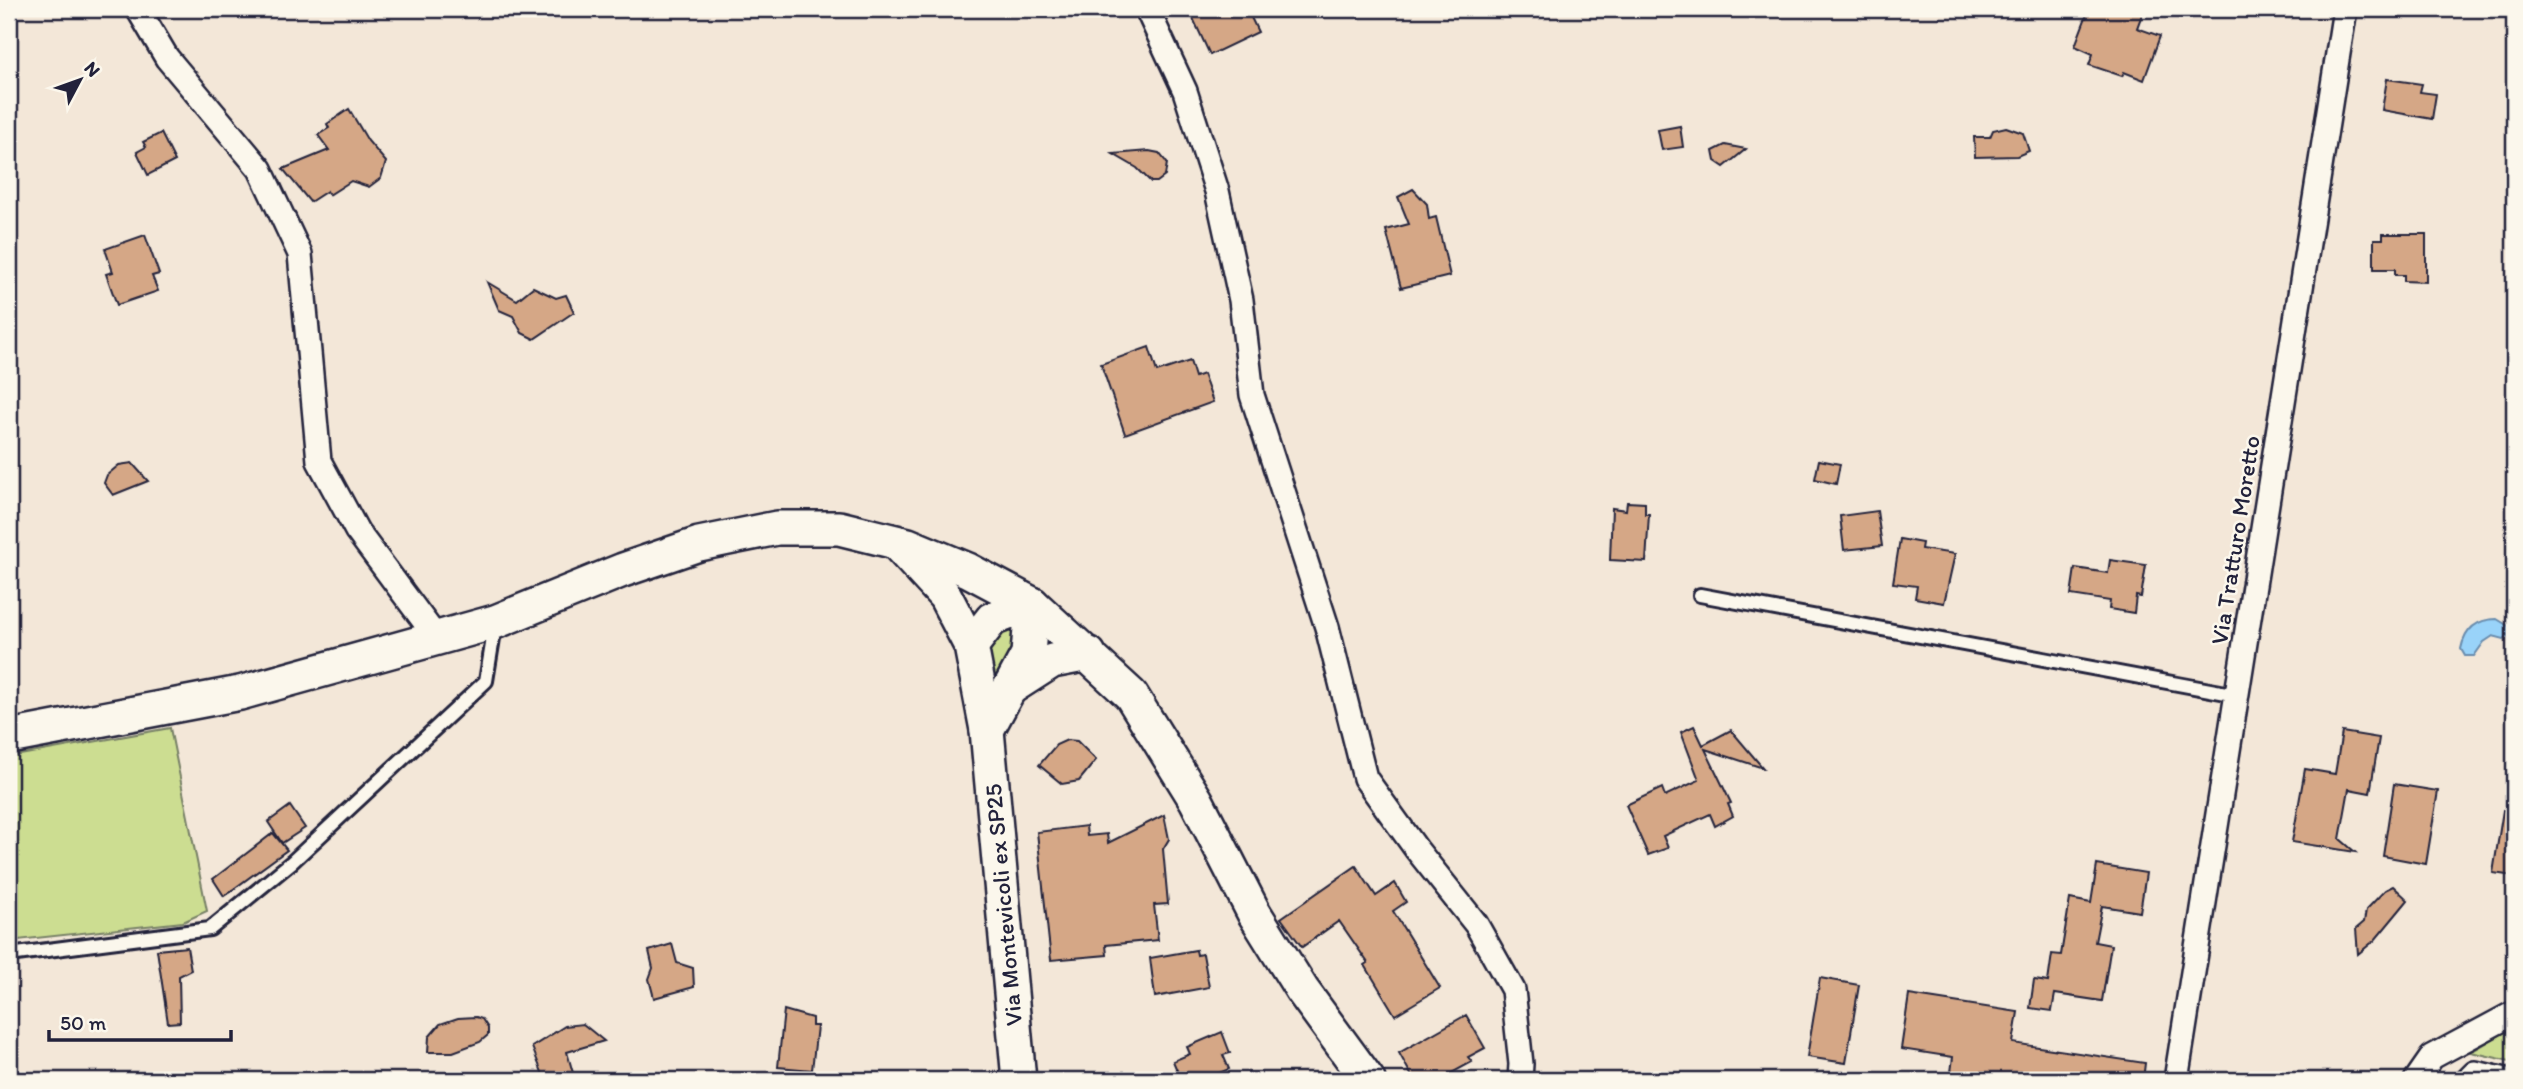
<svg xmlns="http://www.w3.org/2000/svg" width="2523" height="1089" font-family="Itim,sans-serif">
  <rect width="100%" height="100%" fill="#f3e7d8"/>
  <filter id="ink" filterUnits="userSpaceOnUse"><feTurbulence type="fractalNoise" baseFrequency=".0143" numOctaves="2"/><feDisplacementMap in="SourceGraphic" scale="14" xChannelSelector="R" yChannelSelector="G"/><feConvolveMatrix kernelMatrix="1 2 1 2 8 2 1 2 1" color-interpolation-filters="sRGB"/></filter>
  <g filter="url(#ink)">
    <g fill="#ccdd91" stroke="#778066" stroke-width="2">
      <path d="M1020,627L1010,661L989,694L984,654L995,631Z"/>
      <path d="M170,728L207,911L183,922L9,941V757Z"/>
      <path d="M2512,1028H2514V1062L2471,1052Z"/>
    </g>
    <path fill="#99d3f9" stroke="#698cad" stroke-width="2" d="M2497,619L2510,627L2508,636L2504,639L2493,636L2484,642L2474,656H2465L2461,649C2465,629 2477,619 2497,619Z"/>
    <g fill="#d5a786" stroke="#22223b" stroke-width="2">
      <path d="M1203,9H1247L1258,32L1210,55L1191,14Z"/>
      <path d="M2089,9H2144L2137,28L2160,36L2144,80L2124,72L2122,76L2089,65L2093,54L2075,46Z"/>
      <path d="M2387,79L2422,84L2420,92L2436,94L2432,119L2382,110Z"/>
      <path d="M349,109L368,141L386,162L381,178L369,187L351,181L329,195L327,191L310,202L283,169L329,150L318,135L329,128L327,124Z"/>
      <path d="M1680,126L1683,147L1662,150L1658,130Z"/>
      <path d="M2006,127L2023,133L2029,151L2017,156L1975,157L1974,137H1990L1993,130Z"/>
      <path d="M161,133L175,161L148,175L137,152L146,147L143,142Z"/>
      <path d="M1725,145L1746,149L1724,167L1715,161L1713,151Z"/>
      <path d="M1149,151L1159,153L1167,163L1165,176L1157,182H1151L1137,168L1113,154Z"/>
      <path d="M1413,189L1427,204L1429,219L1436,217L1450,276L1401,288L1386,230L1409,224L1398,197Z"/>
      <path d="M2383,234H2426V282L2404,281V275H2395V269H2374V239H2383Z"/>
      <path d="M145,235L159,274L152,276L158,291L117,305L106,274L113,272L105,249Z"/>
      <path d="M487,282L517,300L533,287L556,298L566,295L574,312L534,339L522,333L513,316L499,310Z"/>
      <path d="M1149,347L1157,372L1190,361L1195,377L1203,374L1213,402L1125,434L1101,364Z"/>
      <path d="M1819,460L1840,464L1836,484L1815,479Z"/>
      <path d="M132,463L148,481L113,495L104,483L107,475L119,465Z"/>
      <path d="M1627,502L1645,503V514H1649L1646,562L1610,560L1612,508L1626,510Z"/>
      <path d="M1877,511L1882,546L1844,550L1840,516Z"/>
      <path d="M1900,539L1922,543L1921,549L1955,554L1944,603L1915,598L1917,586L1893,583Z"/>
      <path d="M2110,560L2146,565L2141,597L2136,596L2134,613L2109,609L2110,601L2071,595L2075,568L2108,573Z"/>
      <path d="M1694,726L1703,745L1731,730L1763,768L1705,749L1731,803L1728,804L1733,816L1715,826L1710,814L1663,836L1668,848L1648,855L1626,805L1662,788L1665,796L1699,780L1681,732Z"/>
      <path d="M2342,732L2379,738L2370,793L2349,789L2340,839L2355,852L2292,842L2305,769L2335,774Z"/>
      <path d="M1067,740L1077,741L1096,760L1079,781L1062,784L1039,765L1056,745Z"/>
      <path d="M2394,784L2438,791L2426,864L2383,856Z"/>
      <path d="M290,806L305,828L282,843L268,822Z"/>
      <path d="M2503,810L2514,811V876L2493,873Z"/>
      <path d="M1164,815L1169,839L1163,849L1168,904L1154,905L1158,940L1106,945L1107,955L1051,960L1037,832L1086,826L1087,836L1107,834L1108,843Z"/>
      <path d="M273,833L287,850L224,896L213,879Z"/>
      <path d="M2097,865L2146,873L2140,912L2102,906L2095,942L2111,945L2102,1001L2055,994L2052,1011L2030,1008L2034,980L2048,982L2052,954L2061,955L2070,899L2091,903Z"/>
      <path d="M1356,866L1376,896L1395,883L1406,902L1393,911L1440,988L1395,1015L1365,965L1368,963L1339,921L1302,947L1281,918Z"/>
      <path d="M2393,886L2408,900L2375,940L2358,954L2356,929L2364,922L2366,910L2385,890Z"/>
      <path d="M672,944L677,963L693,968L694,987L654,998L649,979L653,968L649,951Z"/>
      <path d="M187,947L191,970L179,976L180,1022L168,1023L157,950Z"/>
      <path d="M1196,950L1197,955L1203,954L1209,987L1155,997L1150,958Z"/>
      <path d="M1820,978L1859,985L1846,1063L1807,1057Z"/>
      <path d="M1909,995L2018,1012L2013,1043L2145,1063L2143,1080H1950L1953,1057L1901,1049Z"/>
      <path d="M784,1010L812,1018V1026H817L812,1070L778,1067Z"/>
      <path d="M1466,1015L1485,1048L1468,1057L1472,1062L1439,1080H1414L1399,1053Z"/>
      <path d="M476,1017L482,1019L488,1028V1035L480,1042L453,1052H428L429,1037L440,1024L458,1018Z"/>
      <path d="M583,1024L604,1041L567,1052L575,1080H545L532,1047L565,1026Z"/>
      <path d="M1222,1032L1230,1053L1223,1055L1229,1069L1202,1080H1181L1173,1061L1190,1054L1187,1047Z"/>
    </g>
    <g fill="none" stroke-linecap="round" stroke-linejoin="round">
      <g stroke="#22223b" stroke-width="18">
        <g id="lane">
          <path d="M1700,595L2237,695"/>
          <path d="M9,955L210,929L292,862L486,681L495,626"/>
        </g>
      </g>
      <g stroke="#22223b" stroke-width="28">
        <g id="street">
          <path d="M138,9L167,58L260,169L300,254L319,461L357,531L436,637"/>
          <path d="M1147,9L1185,91L1217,191L1241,300L1252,395L1327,627L1365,778L1417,850L1476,924L1513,990L1521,1064L1520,1080"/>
          <path d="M2176,1080L2345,9"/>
          <path d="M2416,1080L2432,1057L2514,1013"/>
          <path d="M2468,1080L2475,1073L2506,1080"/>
        </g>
      </g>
      <g stroke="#22223b" stroke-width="38">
        <g id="secondary">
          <path d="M899,546L945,596L971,646L987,730L1019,1080"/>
          <path d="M971,646L992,619L1032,604"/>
          <path d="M1010,688L1052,661L1089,654"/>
          <path d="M987,730L1028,654L1032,604"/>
          <path d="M9,737L240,693L495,622L623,570L699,544L777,528H839L908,545L968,570L1032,604L1131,695L1196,800L1254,913L1302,990L1368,1080"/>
        </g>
      </g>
      <use href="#lane" stroke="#fbf7ec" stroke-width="12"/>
      <use href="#street" stroke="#fbf7ec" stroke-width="23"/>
      <use href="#secondary" stroke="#fbf7ec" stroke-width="33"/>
    </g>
  </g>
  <g text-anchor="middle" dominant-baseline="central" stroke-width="5" stroke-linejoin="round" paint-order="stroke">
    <g font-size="24" fill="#22223b" stroke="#fbf7ec">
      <text transform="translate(2235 540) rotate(-81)">Via Tratturo Moretto</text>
      <text transform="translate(1003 905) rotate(-95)">Via Montevicoli ex SP25</text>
    </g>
  </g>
  <rect width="2523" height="1089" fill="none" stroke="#fbf7ec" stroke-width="35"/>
  <rect x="18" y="18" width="2488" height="1054" fill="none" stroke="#22223b" stroke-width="2.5" filter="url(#ink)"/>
  <g transform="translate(80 80) rotate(49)" stroke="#fbf7ec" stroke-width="5" paint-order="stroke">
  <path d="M0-5L12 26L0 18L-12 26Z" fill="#22223b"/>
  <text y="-10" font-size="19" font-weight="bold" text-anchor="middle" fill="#22223b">N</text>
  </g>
  <path d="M49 1030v10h182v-10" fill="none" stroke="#22223b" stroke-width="3.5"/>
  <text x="60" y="1030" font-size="21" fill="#22223b" stroke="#fbf7ec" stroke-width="5" paint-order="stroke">50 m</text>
</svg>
